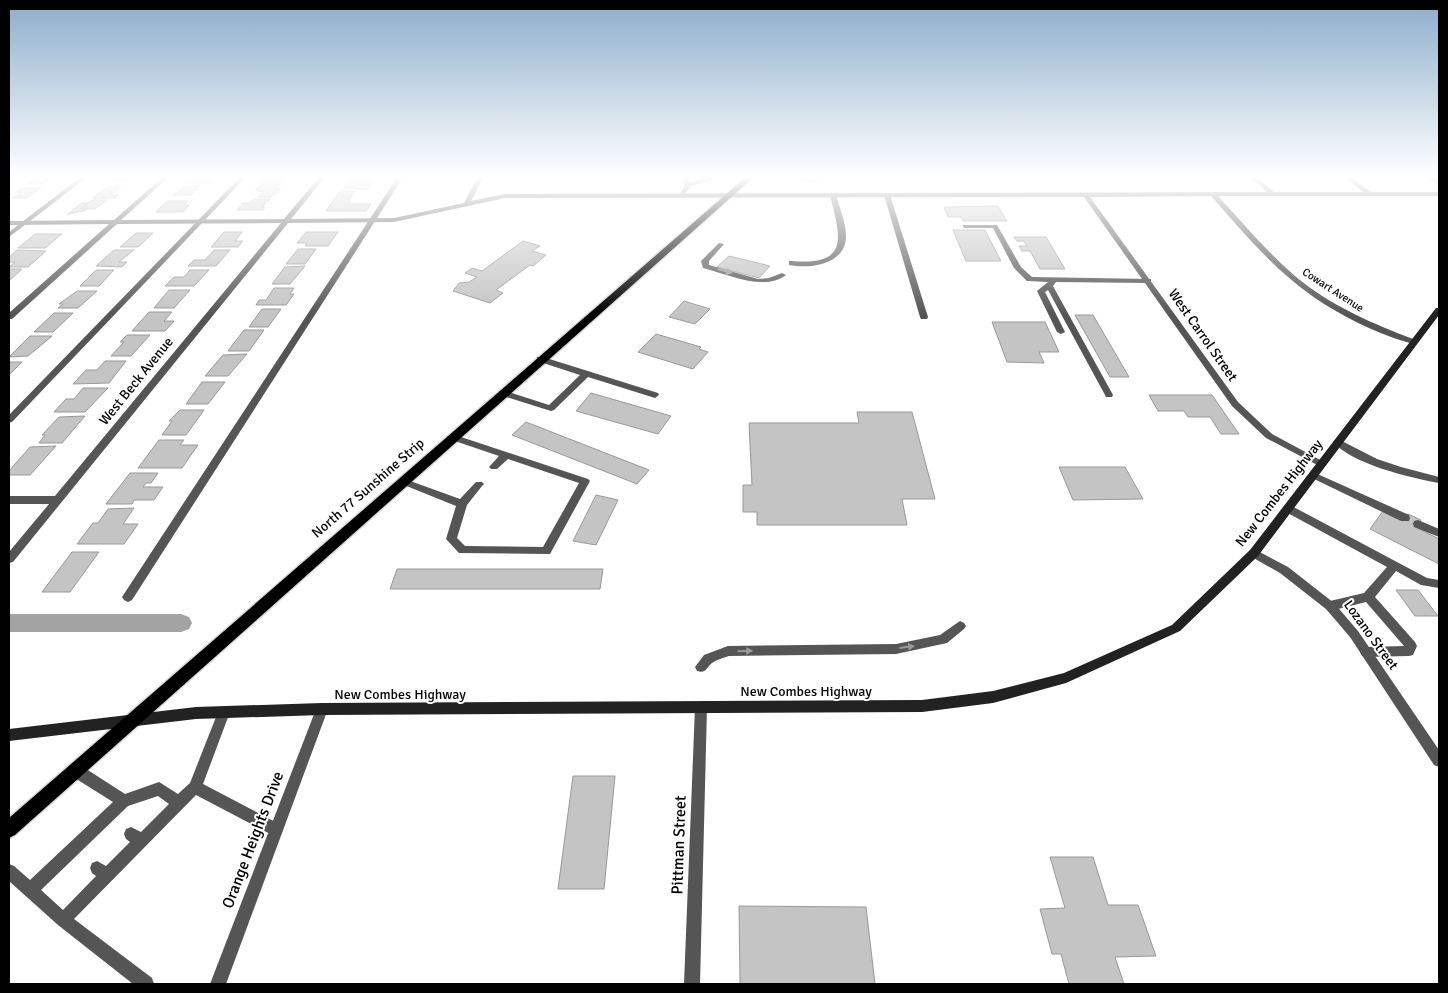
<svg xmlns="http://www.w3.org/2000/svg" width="1448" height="993" font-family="Signika,sans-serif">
  <rect width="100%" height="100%" fill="#fff"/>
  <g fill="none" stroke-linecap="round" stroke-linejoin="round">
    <path fill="#a3a3a3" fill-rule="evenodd" d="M9,614H181L189,617L192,623L189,629L181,632H9Z"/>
  </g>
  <g fill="#c4c4c4" stroke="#999">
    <path d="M38,176H58L42,184H27Z"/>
    <path d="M119,176H133L126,181H112Z"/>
    <path d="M196,176H224L222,178H215L211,183H185Z"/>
    <path d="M261,176H288L283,182H260L263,179H258Z"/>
    <path d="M354,176H370L365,182H372L368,189H343Z"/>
    <path d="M696,176H710L704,181L688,182Z"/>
    <path d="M791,176H822L816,183L790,177Z"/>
    <path d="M261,184H281L276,189H281L271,197H258L263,192L255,190Z"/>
    <path d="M186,186H200L191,195H173Z"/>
    <path d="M107,187H121L111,195H118L115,198H93Z"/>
    <path d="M22,188H41L27,198H12L21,192H16Z"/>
    <path d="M340,191H355L348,202H350L349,204H371L366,211H326Z"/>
    <path d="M254,199H270L262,207H265L263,210H237L243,203H249Z"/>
    <path d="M92,200H107L95,209H80Z"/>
    <path d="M167,201H188L184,205H189L183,212H156Z"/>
    <path d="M82,203H88L80,209H86L84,211L68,214Z"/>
    <path d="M998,206L1007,221H963L961,217H948L944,207Z"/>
    <path d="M953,230H985L1001,261H966Z"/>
    <path d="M224,232H242L235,241H243L238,247H211Z"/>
    <path d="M306,232H338L328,246H305L307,243H297Z"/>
    <path d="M136,233H153L138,247H120Z"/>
    <path d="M35,234H62L45,248H18Z"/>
    <path d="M1014,237H1046L1065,269H1040L1030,251H1022L1019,246H1027L1024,241H1017Z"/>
    <path d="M523,241L540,246L532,251L546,255L533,266L530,265L496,290L503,293L490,303L453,291L459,283L469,282L477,277L465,273L472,268L482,271Z"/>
    <path d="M298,249H316L305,264H286Z"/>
    <path d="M17,250L46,251L28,267H9L15,262H9V257Z"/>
    <path d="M114,250H134L119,262H127L122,267L96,266Z"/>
    <path d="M214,250H230L216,266H188L194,260H205Z"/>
    <path d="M729,256L770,266L759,278L717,267Z"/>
    <path d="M305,266L290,284H272L285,267Z"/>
    <path d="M9,269H22L9,281Z"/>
    <path d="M96,270H114L99,286H80Z"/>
    <path d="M190,270H209L194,286H165L174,277H184Z"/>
    <path d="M274,288H294L290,294H294L286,305H256L259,300H266Z"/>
    <path d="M169,290H190L174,308H154Z"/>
    <path d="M77,291H97L78,308H58L63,304H59Z"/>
    <path d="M684,301L710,309L695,324L669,317Z"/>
    <path d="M262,309H281L268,327H249Z"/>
    <path d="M149,312H172L164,321H174L165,331H132Z"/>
    <path d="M54,313H73L53,332H34Z"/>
    <path d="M1075,315H1093L1129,377H1110Z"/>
    <path d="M992,322H1045L1059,352H1039L1044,363L1007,362Z"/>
    <path d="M244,330H264L249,351H228Z"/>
    <path d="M656,334L701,347L699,349L708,352L693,369L638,352Z"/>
    <path d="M127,335H150L131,356H111L124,342H120Z"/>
    <path d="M30,336H52L28,356L9,357Z"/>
    <path d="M247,354L228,376H205L223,355Z"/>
    <path d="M105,361H126L109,383L73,384L86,370H97Z"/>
    <path d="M9,362H22L9,375Z"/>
    <path d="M202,382H225L208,404H186Z"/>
    <path d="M83,388H108L85,412H54L66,399H74Z"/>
    <path d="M591,393L671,416L658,434L576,411Z"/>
    <path d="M1149,395H1212L1239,434H1221L1210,417H1188L1184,411H1158Z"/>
    <path d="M180,410H204L186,435H162L172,421H169Z"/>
    <path d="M857,412H912L935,499H902L907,525H757V512H743V485H752L749,423H859Z"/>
    <path d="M85,416L62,443H39L45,435H42L59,417Z"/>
    <path d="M526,422L649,470L637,484L512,435Z"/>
    <path d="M159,440H184L180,445H198L182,468H138Z"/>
    <path d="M56,446L30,475H9V471L30,447Z"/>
    <path d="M1059,467H1125L1143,499L1073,500Z"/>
    <path d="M130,473H158L151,483H146L143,487H163L154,500H134L132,504H106Z"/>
    <path d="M596,495L618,500L596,545L573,541Z"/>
    <path d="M134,508L123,524H138L124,544H77L93,523H98L108,509Z"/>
    <path d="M1383,511L1403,521L1408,514L1421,520L1416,527L1439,539V564L1370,529Z"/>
    <path d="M72,552H99L70,592H42Z"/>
    <path d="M397,569H603L600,589H390Z"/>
    <path d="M1396,590H1418L1438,616H1415Z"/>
    <path d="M573,776H615L604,889H558Z"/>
    <path d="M1050,857H1093L1108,905H1138L1156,956L1115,957L1124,984H1069L1061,954H1052L1040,909L1065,908Z"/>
    <path d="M739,906L866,907L875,984H740Z"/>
  </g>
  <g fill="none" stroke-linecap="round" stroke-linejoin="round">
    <g stroke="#dbdbdb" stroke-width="3">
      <path id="primary" d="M747,176H755L15,835L9,838V818Z"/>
    </g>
    <g fill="#555" fill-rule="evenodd">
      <path d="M82,176H89L9,237V232Z"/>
      <path d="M241,176H247L12,422L9,423V415Z"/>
      <path d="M398,176H404L132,600L128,602L124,600L122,597L124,594Z"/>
      <path d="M685,176H692L687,180L690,183C699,181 708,175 717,176L708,182L690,186L684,197L682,198L679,196L685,185L681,179Z"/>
      <path d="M1424,176H1431L1439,181V186Z"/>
      <path d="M833,193L836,195C840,209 846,223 846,237C845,265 810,269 789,265V261H792C851,266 840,236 830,195Z"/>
      <path d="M885,194L890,195L928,317L927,319H921L920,317L884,195Z"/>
      <path d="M963,225H997L1021,267L1032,277L1151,279V283H1148L1056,282L1053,286L1113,395L1112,397H1106L1105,395L1048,290L1045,292L1065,332L1061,334L1057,332L1037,291L1048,282L1027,281L1014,268L993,228H965L963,227Z"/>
      <path d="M719,243L724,244L709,261V265L758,279L769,278L782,273L786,275C764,292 727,274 703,268L701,261Z"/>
      <path d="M537,357H543L658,393L659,395L655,398L588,377L554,410L551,411L500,395L499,393L500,391L503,390L549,405L580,375L537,361Z"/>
      <path d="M452,434L588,479L590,481L550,554L459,553L446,539L456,506L399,483L397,481L402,478L460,499L476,482H482L484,484L482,486L467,505L457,538L465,546L543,547L579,483L508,459L497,469H491L489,467L499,456L449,439L447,437Z"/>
      <path d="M1313,472L1409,515L1410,518L1409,521H1401L1310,477L1308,475Z"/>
      <path d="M1288,504L1427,578L1439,580V588L1421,585L1396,571L1375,597L1415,642L1417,646L1413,655L1409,656L1366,657L1362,656L1360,652L1362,648L1366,647L1404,646L1366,602L1330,611L1326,609L1324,606L1326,603L1330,601L1364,593L1387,567L1284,511L1283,508Z"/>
      <path d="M1418,520L1439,529V537L1414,527L1413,524L1414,521Z"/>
      <path d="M960,621L964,623L966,626L964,629L947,643L896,654L729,656C723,658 716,660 712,663C706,668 706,674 697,671L695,667L704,655L728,646L896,644L940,635Z"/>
      <path d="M224,706L228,708L230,712L203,784L281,825L283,830L281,835L276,837L196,795L74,919L152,978L154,984H133L58,925L9,881V864L14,866L30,880L113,802L70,775L68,770L70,765L75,764L80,765L125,794L159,782L178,794L190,783L218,712L220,708ZM158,796L169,804L141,832L131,827L126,829L124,834L126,839L130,842L106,866L97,861L92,863L90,868L92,873L96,876L63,910L41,890L128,806Z"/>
    </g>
    <g fill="#555" fill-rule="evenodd">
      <path d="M164,176H170L121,220L284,219L320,176H326L291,219L394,218L464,203L478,176H484L471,201L505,194L1267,192L1249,176H1255L1274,192H1363L1343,176H1349L1371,192H1439V196H1218C1243,223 1267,252 1295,276C1331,306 1373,324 1416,340L1417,342L1413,344C1370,332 1322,307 1288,277C1260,253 1236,224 1211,196L1090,197L1238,402L1272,434L1324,462L1326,464L1324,466L1321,467L1266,438L1232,406L1084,197L505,198L394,222L288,223L13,562L9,563V552L49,504H9V496H55L281,223L117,224L12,319H9V313L109,224L9,225V221L114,220Z"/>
      <path d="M1338,439L1377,459L1401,467L1439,477V483C1411,478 1352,464 1333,442L1335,440Z"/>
      <path d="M1254,549L1288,567L1334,603L1358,631L1439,750V767L1434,765L1350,637L1326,609L1280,573L1250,556L1249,553L1250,550Z"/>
      <path d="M701,701L705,703L707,707L700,984H684L695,707L697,703Z"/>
      <path d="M322,703L326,705L328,709L226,984H210L316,709L318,705Z"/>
    </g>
    <path fill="#222" fill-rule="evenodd" d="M1436,308H1439V315L1258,556L1180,631L1066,683L993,703L922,712L322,715L196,719L9,741V729L196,707L322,703L922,700L993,691L1064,673L1172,625L1250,550Z"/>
    <use href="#primary" fill="#000" fill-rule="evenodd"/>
  </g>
  <defs><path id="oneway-solid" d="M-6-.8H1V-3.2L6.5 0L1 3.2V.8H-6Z" transform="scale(1.25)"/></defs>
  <g fill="#999">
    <use href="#oneway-solid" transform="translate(725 271) rotate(15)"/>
    <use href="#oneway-solid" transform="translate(907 647) rotate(-7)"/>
    <use href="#oneway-solid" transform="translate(745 651) rotate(-1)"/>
  </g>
  <linearGradient id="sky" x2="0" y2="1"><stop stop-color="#8cadcc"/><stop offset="0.56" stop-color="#fff"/><stop offset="1" stop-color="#fff" stop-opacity="0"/></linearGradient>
  <rect width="1448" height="315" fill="url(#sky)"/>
  <g text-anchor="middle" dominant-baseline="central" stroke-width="4" stroke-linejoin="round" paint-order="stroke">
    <g font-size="11" fill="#000" stroke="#fff">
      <text transform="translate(1333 290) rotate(33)">Cowart Avenue</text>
    </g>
    <g font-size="14" fill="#000" stroke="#fff">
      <text transform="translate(1203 335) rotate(55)">West Carrol Street</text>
      <text transform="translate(136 381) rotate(-51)">West Beck Avenue</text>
      <text transform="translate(368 488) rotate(-41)">North 77 Sunshine Strip</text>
      <text transform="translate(1279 493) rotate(-52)">New Combes Highway</text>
      <text transform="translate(1371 635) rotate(54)">Lozano Street</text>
      <text x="806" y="691">New Combes Highway</text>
      <text x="400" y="694">New Combes Highway</text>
    </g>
    <g font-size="16" fill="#000" stroke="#fff">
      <text transform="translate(253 840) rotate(-69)">Orange Heights Drive</text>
      <text transform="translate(679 845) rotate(-88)">Pittman Street</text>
    </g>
  </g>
  <rect width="1448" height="993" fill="none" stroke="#000000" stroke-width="20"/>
</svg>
